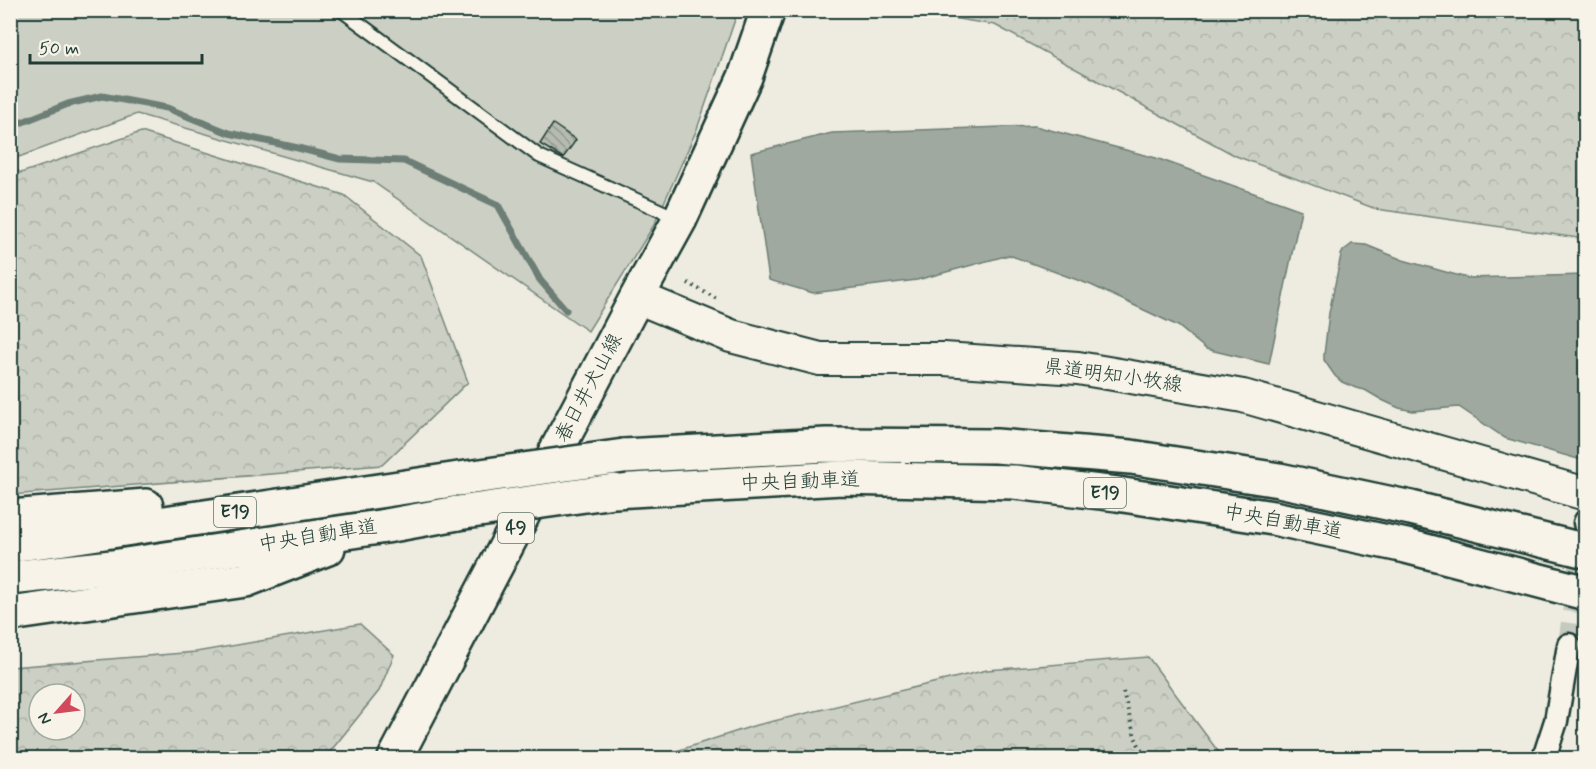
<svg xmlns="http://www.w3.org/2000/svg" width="1596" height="769" font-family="Mynerve,'Klee One',sans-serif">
  <defs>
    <pattern id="forest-crowns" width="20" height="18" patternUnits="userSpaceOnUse" patternTransform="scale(1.5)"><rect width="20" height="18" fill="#cccfc4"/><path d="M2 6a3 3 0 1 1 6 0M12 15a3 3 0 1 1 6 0" fill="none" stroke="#afb3a9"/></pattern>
    <pattern id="building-back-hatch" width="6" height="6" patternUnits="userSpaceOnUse" patternTransform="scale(1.5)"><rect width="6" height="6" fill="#b5bbb0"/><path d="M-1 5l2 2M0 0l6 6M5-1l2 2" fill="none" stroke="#939990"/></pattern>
  </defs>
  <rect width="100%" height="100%" fill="#eeece1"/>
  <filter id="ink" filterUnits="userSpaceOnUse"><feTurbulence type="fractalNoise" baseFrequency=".0167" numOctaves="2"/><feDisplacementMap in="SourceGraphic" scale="12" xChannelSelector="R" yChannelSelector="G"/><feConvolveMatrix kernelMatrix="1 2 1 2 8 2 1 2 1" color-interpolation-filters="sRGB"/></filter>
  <g filter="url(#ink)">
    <path fill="#cccfc4" stroke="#76867c" stroke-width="1.5" d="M11,11H738L697,129L654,225L588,331L373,182L137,114L19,157L11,153Z"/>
    <g fill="url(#forest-crowns)" stroke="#76867c" stroke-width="1.5" fill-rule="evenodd">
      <path d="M909,11H1585V239L1376,209L1236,156L995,25Z"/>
      <path d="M141,132L344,195L421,256L468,382L382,465L11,495V167L21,173Z"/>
      <path d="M360,624L394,655L379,691L325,758H11V667L196,652ZM39,694H75V730H39Z"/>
      <path d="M1148,657L1223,758H655L753,726L987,670Z"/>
    </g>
    <g fill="#9fa99f" stroke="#6c7e74" stroke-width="1.5">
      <path d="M1035,126L1156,158L1301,210L1269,364L1206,349L1178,326L1091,285L1009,255L917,280L813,293L769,280L751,153L832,133Z"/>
      <path d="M1352,244L1366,245L1403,260L1467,278L1585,275V461L1505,438L1459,407L1413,411L1399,408L1382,400L1365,390L1356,388L1342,382L1335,376L1324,360V355L1329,313L1341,255L1343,251Z"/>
    </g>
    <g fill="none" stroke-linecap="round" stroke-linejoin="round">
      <path stroke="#6c7e74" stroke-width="7" d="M10,127L68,104L102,96L167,108L229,133L298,148L340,159L404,161L498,205L540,280L566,310"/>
    </g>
    <path fill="url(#building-back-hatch)" stroke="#1f3d34" stroke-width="1.5" d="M553,124L576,140L563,158L540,144Z"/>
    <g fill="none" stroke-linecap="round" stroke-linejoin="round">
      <path stroke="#c5c9be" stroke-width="22" stroke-dasharray="22 11" stroke-linecap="butt" d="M1569,645L1583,537"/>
      <g stroke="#1f3d34" stroke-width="16">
        <path id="lane" d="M341,10L539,156L679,219"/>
      </g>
      <g stroke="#1f3d34" stroke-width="27">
        <g id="street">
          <path d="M1585,523L1586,521"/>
          <path d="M1544,758L1556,721L1569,645"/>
        </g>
      </g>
      <g stroke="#1f3d34" stroke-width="36">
        <path id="secondary" d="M637,297L731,336L820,359H944L1078,368L1243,396L1586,494"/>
      </g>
      <g stroke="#1f3d34" stroke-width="38">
        <path id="primary" d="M395,758L637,297L680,219L745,77L768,10"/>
      </g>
      <g stroke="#1f3d34" stroke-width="38">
        <g id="highway">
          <path d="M624,456L826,445L996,446L1131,457L1279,480L1411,508L1586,551"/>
          <path d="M614,491L842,478L1014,482L1117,494L1273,518L1406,546L1586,593"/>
          <path d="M10,517L146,506"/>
          <path d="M10,545L58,539L459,479"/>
          <path d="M10,578L112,567L386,526L458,513"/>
          <path d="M10,614L246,580L328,548"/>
        </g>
      </g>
      <g stroke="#1f3d34" stroke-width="4" stroke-dasharray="1.5 4.5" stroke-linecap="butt">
        <path d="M688,283L717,299"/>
        <path d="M1123,692L1135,737L1145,758"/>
      </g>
      <use href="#lane" stroke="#f7f3e8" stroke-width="12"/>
      <use href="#street" stroke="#f7f3e8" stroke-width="22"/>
      <use href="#secondary" stroke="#f7f3e8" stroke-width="32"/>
      <use href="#primary" stroke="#f7f3e8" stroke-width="33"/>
      <use href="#highway" stroke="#f7f3e8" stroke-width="33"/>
      <g stroke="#1f3d34" stroke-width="38" stroke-linecap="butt">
        <g id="highway-bridge">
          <path d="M459,479L624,456"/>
          <path d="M458,513L614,491"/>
        </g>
      </g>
      <use href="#highway-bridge" stroke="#f7f3e8" stroke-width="33"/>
    </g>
  </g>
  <g text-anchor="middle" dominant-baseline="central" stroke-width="5" stroke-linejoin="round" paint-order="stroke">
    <g fill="#f7f3e8" stroke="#60746a" stroke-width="1.5">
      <rect x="1084" y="478" width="42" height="30" rx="4.5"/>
      <rect x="214" y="497" width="42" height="30" rx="4.5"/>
      <rect x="498" y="513" width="36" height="30" rx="4.5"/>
    </g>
    <g font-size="18" font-weight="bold" fill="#1f3d34">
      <text x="1105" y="493">E19</text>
      <text x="235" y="512">E19</text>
      <text x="516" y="528">49</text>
    </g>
    <g font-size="20" fill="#1f3d34" stroke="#f7f3e8">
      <text transform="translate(1113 376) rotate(8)">県道明知小牧線</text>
      <text transform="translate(589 388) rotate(-62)">春日井犬山線</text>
      <text transform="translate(800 482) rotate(-2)">中央自動車道</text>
      <text transform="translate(1283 522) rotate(10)">中央自動車道</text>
      <text transform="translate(318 536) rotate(-9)">中央自動車道</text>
    </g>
  </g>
  <rect width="1596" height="769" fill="none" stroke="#f7f3e8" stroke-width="36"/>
  <rect x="18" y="18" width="1560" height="733" fill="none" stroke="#1f3d34" stroke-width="2" filter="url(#ink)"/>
  <g transform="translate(57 712) rotate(242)"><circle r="28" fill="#f7f3e8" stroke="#a1aaa0" stroke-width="1.5"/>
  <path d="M0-4.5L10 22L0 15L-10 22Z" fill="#d1495b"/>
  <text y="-9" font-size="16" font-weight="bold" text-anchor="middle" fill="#1f3d34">N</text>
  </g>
  <path d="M30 54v9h172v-9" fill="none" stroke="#1f3d34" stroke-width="3"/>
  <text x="39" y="54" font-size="18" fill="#1f3d34" stroke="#f7f3e8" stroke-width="4.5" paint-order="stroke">50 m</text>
</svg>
